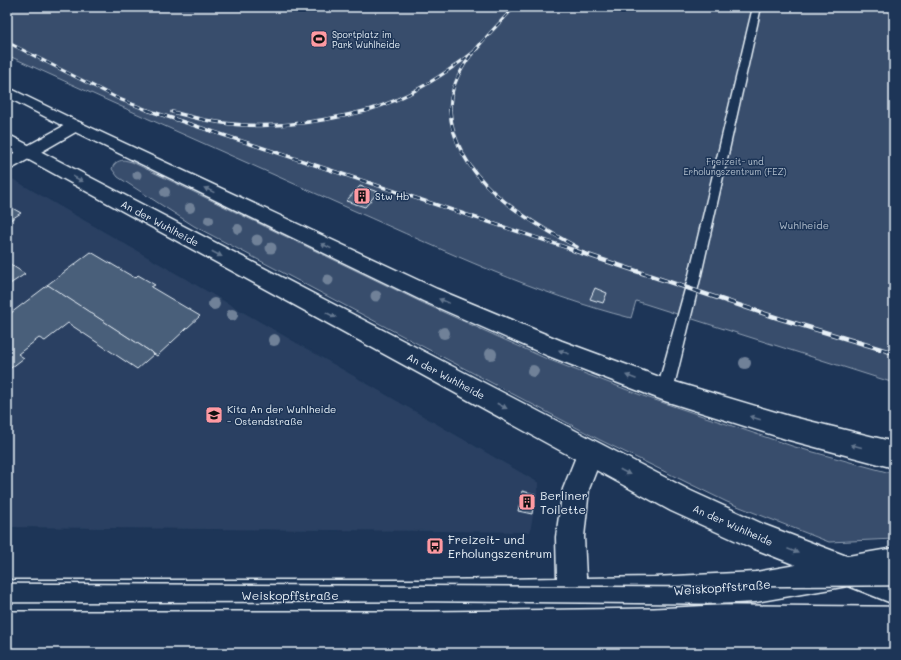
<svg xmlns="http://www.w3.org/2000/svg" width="901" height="660" font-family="Mali,sans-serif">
  <rect width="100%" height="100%" fill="#1d3557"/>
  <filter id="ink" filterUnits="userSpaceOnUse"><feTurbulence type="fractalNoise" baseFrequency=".025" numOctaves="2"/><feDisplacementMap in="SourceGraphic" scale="8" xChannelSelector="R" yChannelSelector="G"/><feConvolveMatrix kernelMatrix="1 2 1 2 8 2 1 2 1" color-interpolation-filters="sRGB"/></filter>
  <g filter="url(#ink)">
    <path fill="#2a4162" d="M9,177L539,483L530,532L7,527V178Z"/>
    <g fill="#374d6c" stroke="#909fb2">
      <path d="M7,7H894V383L636,301L631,318C536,294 445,251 355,211C239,159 123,108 7,55Z"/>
      <path d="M124,160L132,162L423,303L547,359L643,396L795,447L894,474V539L829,542L727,502L600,440L236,248L194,226L118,177L112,169C114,163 117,161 124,160Z"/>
    </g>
    <g fill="#495e7a" stroke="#e8f1f8">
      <path d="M360,186L378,192L365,207L346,201Z"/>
      <path d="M7,205L21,213L7,222Z"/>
      <path d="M91,252L135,278L138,275L155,285L151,287L200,316L157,356L47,285Z"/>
      <path d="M7,262L25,274L7,286Z"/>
      <path d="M48,285L154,354L137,369L68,323L45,341L39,338L18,354L24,358L7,371V310L11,313Z"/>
      <path d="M595,288L607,293L603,303L590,299Z"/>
      <path d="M522,491L535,494L532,514L518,511Z"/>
    </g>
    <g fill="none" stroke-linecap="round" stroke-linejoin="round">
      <g stroke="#e8f1f8" stroke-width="3">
        <path id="service" d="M753,7H761L701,275L673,390L670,395L665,397L660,395L657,390L689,275Z"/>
      </g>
      <g stroke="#e8f1f8" stroke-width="3">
        <path id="minor" d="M75,121L81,123L83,126L81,129L13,168L7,169V157L69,123Z"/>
      </g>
      <g stroke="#e8f1f8" stroke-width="3">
        <path id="tertiary" d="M590,441L599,444L603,453L589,489L584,537L586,578L654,577L756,572L894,548V578L756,602L654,607L434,610H7V580H434L557,578L556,537L563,489L581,444Z"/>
      </g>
      <g stroke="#e8f1f8" stroke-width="3">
        <g id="secondary">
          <path d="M7,87L81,123L437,289L562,341L665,379L789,416L894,442V468L789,440L665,401L546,355L423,301L69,129L7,97Z"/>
          <path d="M7,136L13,137L691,491L765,525L894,574V604L750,547L671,511L7,148Z"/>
        </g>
      </g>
      <use href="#service" fill="#1d3557" fill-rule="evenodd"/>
      <use href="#minor" fill="#1d3557" fill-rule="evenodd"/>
      <use href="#tertiary" fill="#1d3557" fill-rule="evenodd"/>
      <use href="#secondary" fill="#1d3557" fill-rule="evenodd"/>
      <g stroke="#e8f1f8" stroke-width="1.5">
        <path d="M7,583L756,587L894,586"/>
        <path d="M7,603L434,602L894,606"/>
      </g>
      <g stroke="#e8f1f8" stroke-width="3">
        <g id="rail-far2">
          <path d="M7,42L119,99L150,111"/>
          <path d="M365,111C408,99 444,75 479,48"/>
          <path d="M450,111C449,68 488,37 514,7"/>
        </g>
      </g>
      <g stroke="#e8f1f8" stroke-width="3.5">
        <g id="rail-far1">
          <path d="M147,110L577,251"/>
          <path d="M450,110C454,178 524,219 577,247"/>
          <path d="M172,112C185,115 198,119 211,121C264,131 317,123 369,110"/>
        </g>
      </g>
      <g stroke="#e8f1f8" stroke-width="4.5">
        <path id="rail" d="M573,250L781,319L894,353"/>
      </g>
      <use href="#rail-far2" stroke="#1d3557" stroke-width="2" stroke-dasharray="5.5" stroke-linecap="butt"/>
      <use href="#rail-far1" stroke="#1d3557" stroke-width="2.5" stroke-dasharray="7" stroke-linecap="butt"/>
      <use href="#rail" stroke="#1d3557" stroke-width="3" stroke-dasharray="9" stroke-linecap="butt"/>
    </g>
    <g fill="#708198">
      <circle cx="137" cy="175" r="4.5"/>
      <circle cx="165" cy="192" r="5"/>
      <circle cx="190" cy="208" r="5"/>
      <circle cx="209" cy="220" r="5"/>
      <circle cx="238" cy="229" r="5"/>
      <circle cx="257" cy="240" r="5.5"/>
      <circle cx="271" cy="248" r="5.5"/>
      <circle cx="328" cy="280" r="5.5"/>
      <circle cx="376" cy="296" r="5.5"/>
      <circle cx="214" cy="304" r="6"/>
      <circle cx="232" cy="315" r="6"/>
      <circle cx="444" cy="333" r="6"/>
      <circle cx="274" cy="340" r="6"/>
      <circle cx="491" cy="354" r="6"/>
      <circle cx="745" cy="363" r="6"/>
      <circle cx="533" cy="371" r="6"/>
    </g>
    <defs><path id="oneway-solid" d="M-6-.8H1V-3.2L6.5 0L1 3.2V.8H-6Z"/></defs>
    <g fill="#64778f">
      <use href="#oneway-solid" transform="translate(78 179) rotate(28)"/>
      <use href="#oneway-solid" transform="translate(209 190) rotate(-154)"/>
      <use href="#oneway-solid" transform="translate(326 246) rotate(-154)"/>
      <use href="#oneway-solid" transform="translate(217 254) rotate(28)"/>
      <use href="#oneway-solid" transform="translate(444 301) rotate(-157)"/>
      <use href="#oneway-solid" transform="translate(331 315) rotate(28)"/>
      <use href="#oneway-solid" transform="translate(564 352) rotate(-160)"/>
      <use href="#oneway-solid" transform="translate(631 377) rotate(-159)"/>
      <use href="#oneway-solid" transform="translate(502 406) rotate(28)"/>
      <use href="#oneway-solid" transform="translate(755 418) rotate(-163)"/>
      <use href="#oneway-solid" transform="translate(856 446) rotate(-166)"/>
      <use href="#oneway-solid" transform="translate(625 472) rotate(28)"/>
      <use href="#oneway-solid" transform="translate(793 551) rotate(22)"/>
    </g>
  </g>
  <defs>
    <g id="stadium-square" transform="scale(0.9)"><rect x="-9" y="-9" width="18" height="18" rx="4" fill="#ff9aa2" stroke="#1d3557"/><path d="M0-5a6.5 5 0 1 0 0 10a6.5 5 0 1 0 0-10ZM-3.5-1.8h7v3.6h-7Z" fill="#111"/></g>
    <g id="building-square" transform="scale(0.9)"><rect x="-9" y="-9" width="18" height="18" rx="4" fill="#ff9aa2" stroke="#1d3557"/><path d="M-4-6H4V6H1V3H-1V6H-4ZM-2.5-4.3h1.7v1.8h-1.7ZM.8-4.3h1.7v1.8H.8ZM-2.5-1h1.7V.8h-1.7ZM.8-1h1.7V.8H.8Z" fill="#111"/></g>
    <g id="school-square" transform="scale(0.9)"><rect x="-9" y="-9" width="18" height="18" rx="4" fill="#ff9aa2" stroke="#1d3557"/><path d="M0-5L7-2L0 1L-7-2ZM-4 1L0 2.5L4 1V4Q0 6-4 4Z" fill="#111"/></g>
    <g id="bus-square" transform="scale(0.9)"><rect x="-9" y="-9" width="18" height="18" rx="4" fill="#ff9aa2" stroke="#1d3557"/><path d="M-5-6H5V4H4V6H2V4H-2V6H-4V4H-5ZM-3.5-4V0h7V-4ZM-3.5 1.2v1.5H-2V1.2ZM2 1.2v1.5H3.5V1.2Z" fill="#111"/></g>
  </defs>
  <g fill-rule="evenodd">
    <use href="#stadium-square" x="319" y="39"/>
    <use href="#building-square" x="362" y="196"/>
    <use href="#school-square" x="214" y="415"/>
    <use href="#building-square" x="527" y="502"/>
    <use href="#bus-square" x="435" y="546"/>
  </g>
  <g text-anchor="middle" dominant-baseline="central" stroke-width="3" stroke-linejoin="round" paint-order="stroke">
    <g font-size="9" fill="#e8f1f8" stroke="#1d3557" text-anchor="start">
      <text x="332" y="34">Sportplatz im<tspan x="332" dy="10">Park Wuhlheide</tspan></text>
    </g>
    <g font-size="9" fill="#b3c0ce" stroke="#1d3557">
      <text x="735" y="161">Freizeit- und<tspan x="735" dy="10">Erholungszentrum (FEZ)</tspan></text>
    </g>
    <g font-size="10" fill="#e8f1f8" stroke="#1d3557" text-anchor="start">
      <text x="375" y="196">Stw Hb</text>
      <text x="227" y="409">Kita An der Wuhlheide<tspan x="227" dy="12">- Ostendstraße</tspan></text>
    </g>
    <g font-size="10" fill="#e8f1f8" stroke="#1d3557">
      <text transform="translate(160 223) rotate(28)">An der Wuhlheide</text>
      <text transform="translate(446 376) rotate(28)">An der Wuhlheide</text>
      <text transform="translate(733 525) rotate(24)">An der Wuhlheide</text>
    </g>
    <g font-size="10" fill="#b3c0ce" stroke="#1d3557">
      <text x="804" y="225">Wuhlheide</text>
    </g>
    <g font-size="12" fill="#e8f1f8" stroke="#1d3557" text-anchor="start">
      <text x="540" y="495">Berliner<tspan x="540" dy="14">Toilette</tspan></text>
      <text x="448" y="539">Freizeit- und<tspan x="448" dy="14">Erholungszentrum</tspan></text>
    </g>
    <g font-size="12" fill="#e8f1f8" stroke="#1d3557">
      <text transform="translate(722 587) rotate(-4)">Weiskopffstraße</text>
      <text x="290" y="595">Weiskopffstraße</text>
    </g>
  </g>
  <rect width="901" height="660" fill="none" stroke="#1d3557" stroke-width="24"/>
  <rect x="12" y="12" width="877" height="636" fill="none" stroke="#e8f1f8" stroke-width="1.5" filter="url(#ink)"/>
</svg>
